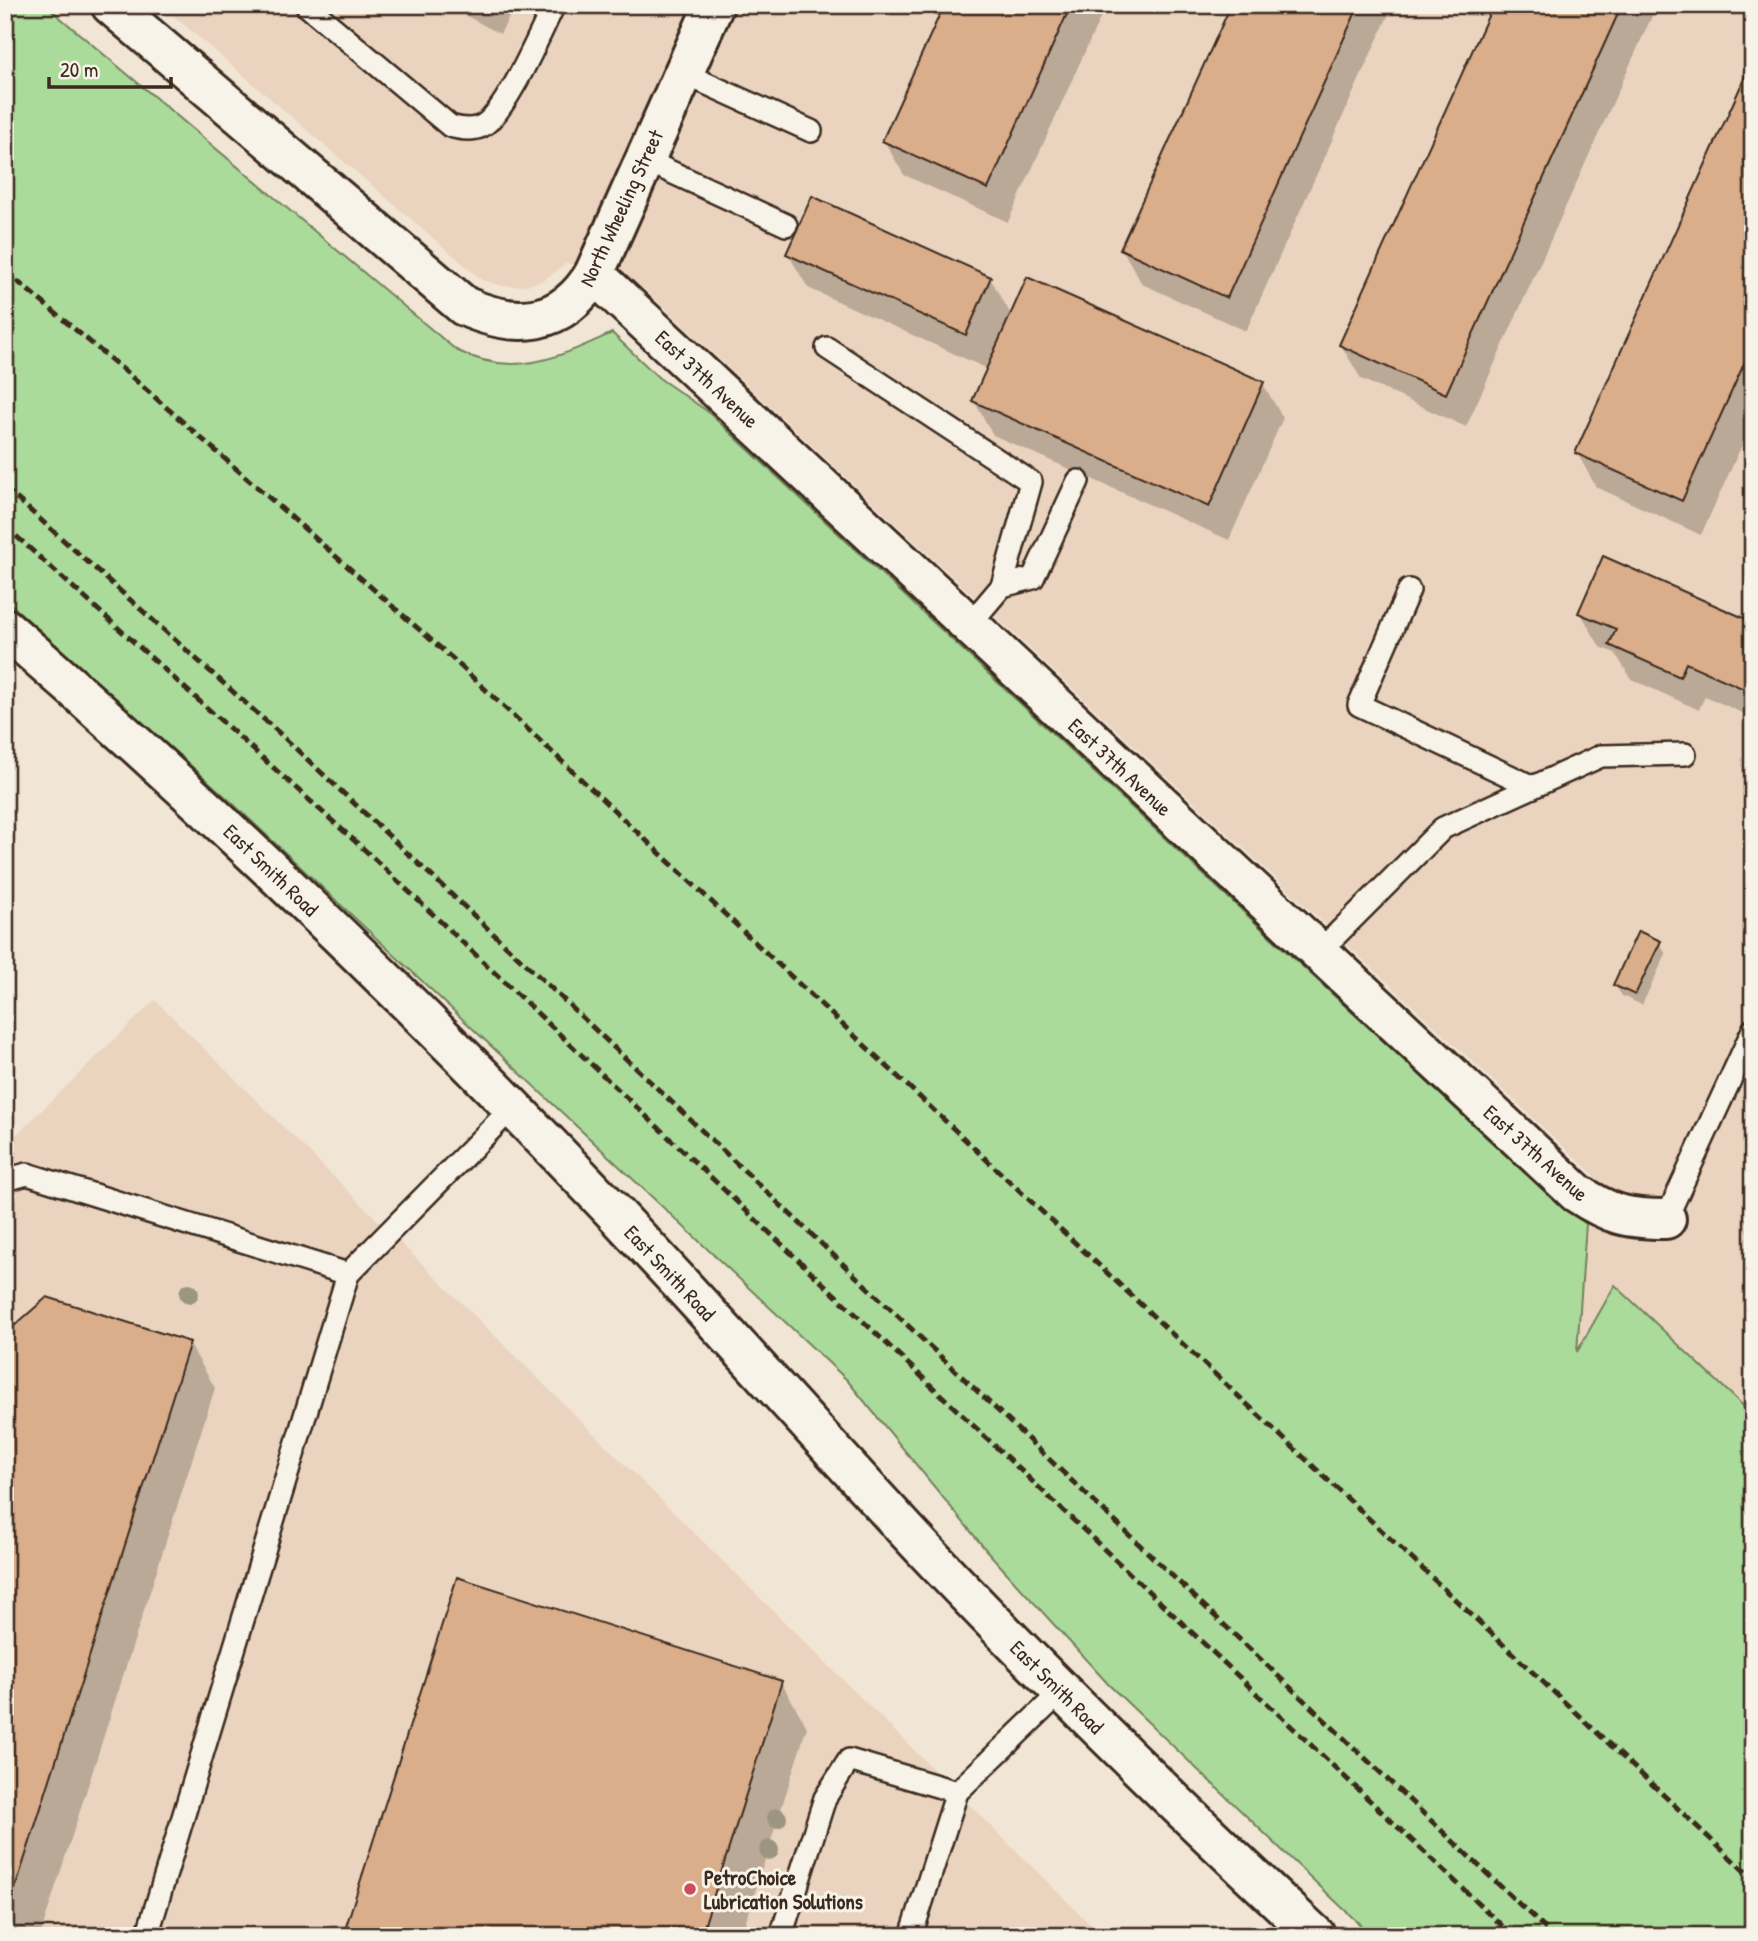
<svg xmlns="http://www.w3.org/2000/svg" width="1758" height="1941" font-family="'Patrick Hand',sans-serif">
  <rect width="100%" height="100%" fill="#f1e5d5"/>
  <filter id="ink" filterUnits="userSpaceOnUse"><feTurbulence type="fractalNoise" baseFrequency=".0143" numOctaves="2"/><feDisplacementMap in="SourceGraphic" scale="14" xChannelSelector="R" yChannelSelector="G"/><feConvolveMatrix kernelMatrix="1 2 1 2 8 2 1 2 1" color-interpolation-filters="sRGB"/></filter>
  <g filter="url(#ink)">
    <g fill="#ead4bf">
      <path d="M161,5H1753V1415L1615,1286L1576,1354L1586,1224L1595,1176L644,289L567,263L542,281L522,286H501L482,280Z"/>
      <path d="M155,1000L1102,1936H5V1146Z"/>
    </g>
    <path fill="#abdb9b" stroke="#73825c" stroke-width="2" d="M5,5H45L456,350C514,379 557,358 612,333L659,378L707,411L1248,916L1503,1152L1586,1224L1577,1352L1615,1285L1753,1415V1936H1372L1109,1685L986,1550L847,1380L228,799L5,599Z"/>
    <g fill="#0003">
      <path d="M446,5H516L500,34Z"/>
      <path d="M946,5H1106L1008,222L904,175L884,141Z"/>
      <path d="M1232,5H1393L1246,331L1142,284L1122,249Z"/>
      <path d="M1495,5H1657L1466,427L1361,379L1341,345Z"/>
      <path d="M1753,64V421L1701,535L1596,487L1577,453Z"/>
      <path d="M788,254L990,278L1012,316L1263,384L1283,418L1229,540L993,435L974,401L988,369L808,288Z"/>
      <path d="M1580,612L1753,624V718L1705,696L1699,710L1631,679L1615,653L1600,647Z"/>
      <path d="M1659,943L1666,954L1642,1005L1622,996L1615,985Z"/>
      <path d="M5,1337L189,1343L215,1388L40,1936H5Z"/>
      <path d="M781,1682L807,1727L741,1936H345Z"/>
    </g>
    <g fill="#daad8b" stroke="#3b2a1e" stroke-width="2">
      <path d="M944,5H1071L988,189L882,141Z"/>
      <path d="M1231,5H1359L1227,298L1120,249Z"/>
      <path d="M1493,5H1622L1446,394L1339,345Z"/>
      <path d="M1753,59V344L1682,501L1575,453Z"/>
      <path d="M812,196L991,277L966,335L786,254Z"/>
      <path d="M1027,277L1264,382L1209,507L972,401Z"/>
      <path d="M1603,556L1753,622V693L1686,663L1680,677L1609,645L1616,629L1578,613Z"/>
      <path d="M1638,931L1661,941L1635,995L1613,985Z"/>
      <path d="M47,1297L190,1342L5,1920V1334Z"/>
      <path d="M457,1577L782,1681L701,1936H343Z"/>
    </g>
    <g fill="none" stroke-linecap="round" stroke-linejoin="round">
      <g stroke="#3b2a1e" stroke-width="26">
        <g id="lane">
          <path d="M306,5L450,126C460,129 472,131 482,126C507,112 540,33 554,5"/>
          <path d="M683,73L811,131"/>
          <path d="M645,160L786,225"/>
          <path d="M827,348L1031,482L1002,586L969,625"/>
          <path d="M1002,586L1033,578L1078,481"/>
          <path d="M1409,590L1359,705L1533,787"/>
          <path d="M1318,953L1443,828L1601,756L1685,754"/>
          <path d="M5,1180L27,1174L348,1274L512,1108"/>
          <path d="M1666,1219L1753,1030"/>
          <path d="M147,1936L348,1274"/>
          <path d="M781,1936L825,1798L849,1760L957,1792"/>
          <path d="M911,1936L957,1792L1061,1692"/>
        </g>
      </g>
      <g stroke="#3b2a1e" stroke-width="44">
        <g id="street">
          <path d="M111,5L464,306C516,329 562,327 594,274L714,5"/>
          <path d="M594,274L1577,1193C1610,1215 1627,1219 1666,1219"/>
        </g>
      </g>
      <g stroke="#3b2a1e" stroke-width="44">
        <path id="secondary" d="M5,628C216,812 417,1006 610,1208C719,1323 823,1442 931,1557C1055,1688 1184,1813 1316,1936"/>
      </g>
      <use href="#lane" stroke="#f7f3e8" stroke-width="21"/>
      <use href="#street" stroke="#f7f3e8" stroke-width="38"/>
      <use href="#secondary" stroke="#f7f3e8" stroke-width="38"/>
      <g stroke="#3b2a1e" stroke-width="5" stroke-dasharray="10 5" stroke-linecap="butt">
        <path d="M5,271L126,372L454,660L1753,1879"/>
        <path d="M5,488L277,731L548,985L1553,1936"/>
        <path d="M5,526L367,852L1513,1936"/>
      </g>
    </g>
    <g fill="#9c9681">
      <circle cx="189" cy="1293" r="10"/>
      <circle cx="777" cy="1818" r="10"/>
      <circle cx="769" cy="1850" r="10"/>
    </g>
  </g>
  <circle fill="#d1495b" stroke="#f7f3e8" stroke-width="2.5" cx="690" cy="1889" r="7"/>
  <g text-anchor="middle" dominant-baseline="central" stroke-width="6" stroke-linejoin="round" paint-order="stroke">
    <g font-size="21" fill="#3b2a1e" stroke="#f7f3e8">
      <text transform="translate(621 208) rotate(-65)">North Wheeling Street</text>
      <text transform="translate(707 379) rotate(43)">East 37th Avenue</text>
      <text transform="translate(1120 767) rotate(43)">East 37th Avenue</text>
      <text transform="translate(271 870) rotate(44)">East Smith Road</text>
      <text transform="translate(1536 1153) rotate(42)">East 37th Avenue</text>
      <text transform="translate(670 1273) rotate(47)">East Smith Road</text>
      <text transform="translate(1057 1687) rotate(45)">East Smith Road</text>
    </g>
    <g font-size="21" font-weight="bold" fill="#3b2a1e" stroke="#f7f3e8" text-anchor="start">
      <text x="704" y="1877">PetroChoice<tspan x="704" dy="24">Lubrication Solutions</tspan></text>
    </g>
  </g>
  <rect width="1758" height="1941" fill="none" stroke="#f7f3e8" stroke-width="28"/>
  <rect x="14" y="14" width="1730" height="1913" fill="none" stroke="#3b2a1e" stroke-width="2.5" filter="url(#ink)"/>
  <path d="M49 77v10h122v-10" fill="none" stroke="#3b2a1e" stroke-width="3.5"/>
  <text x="60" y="77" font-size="21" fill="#3b2a1e" stroke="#f7f3e8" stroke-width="5" paint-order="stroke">20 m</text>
</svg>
